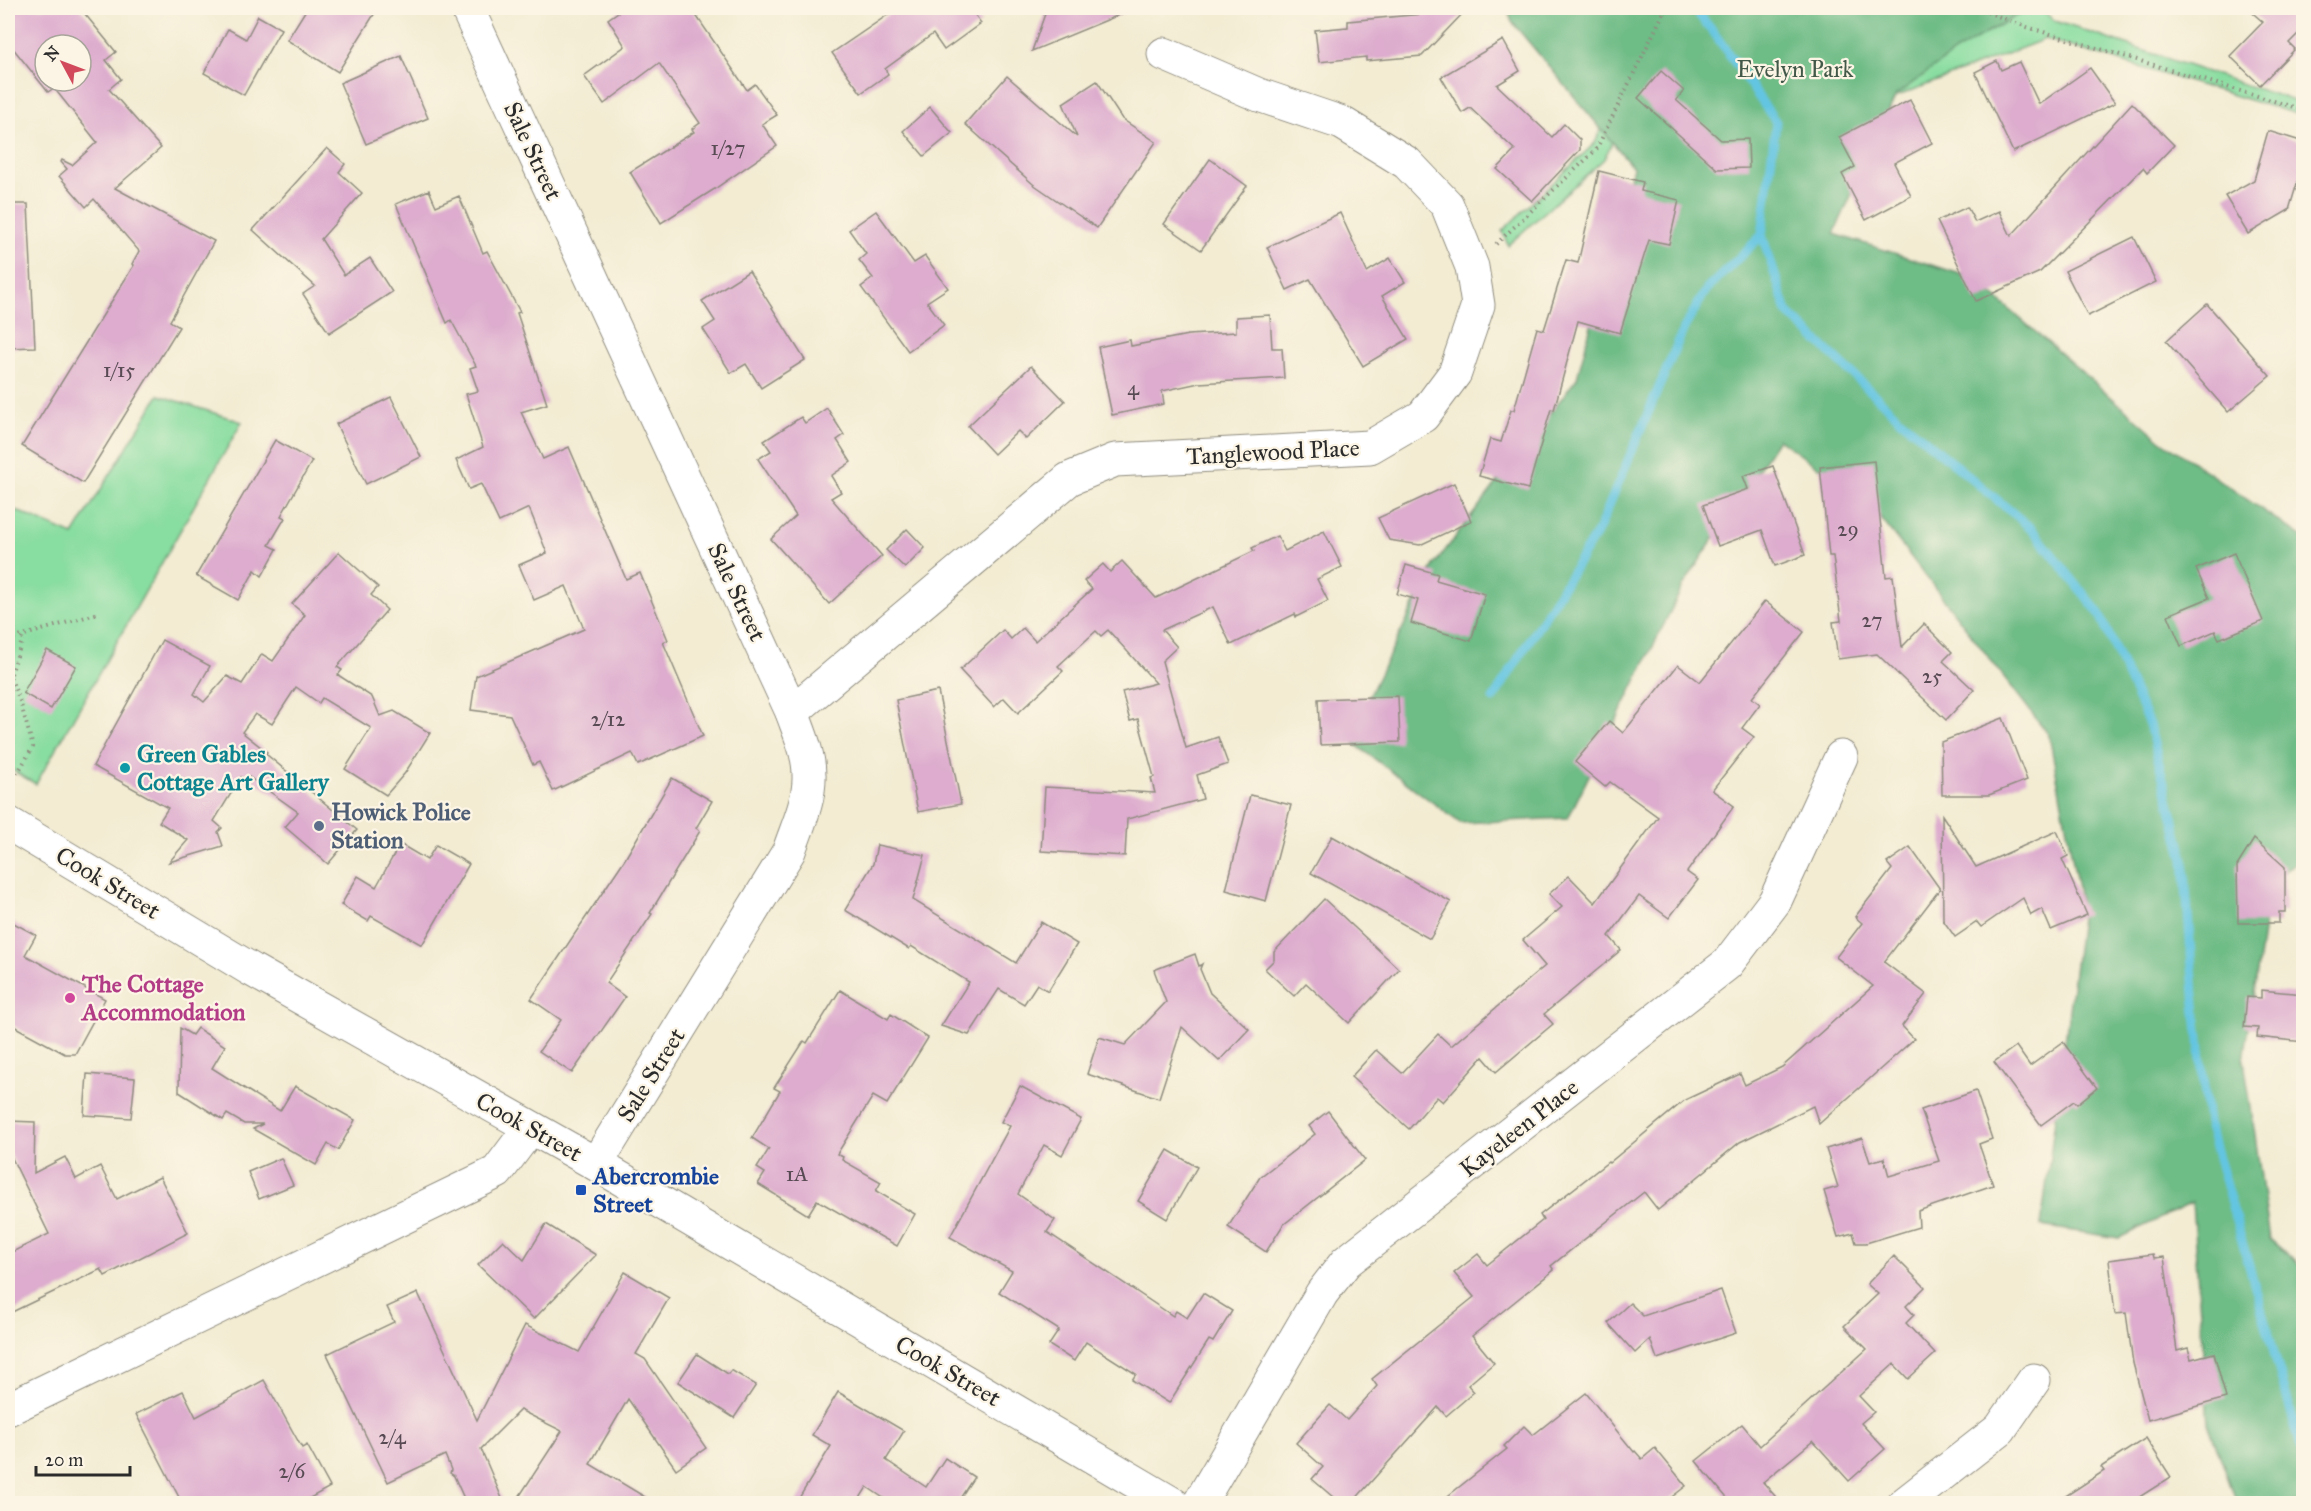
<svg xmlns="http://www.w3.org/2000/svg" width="2311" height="1511" font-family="'IM FELL Great Primer',serif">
  <rect width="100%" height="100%" fill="#fcf5e5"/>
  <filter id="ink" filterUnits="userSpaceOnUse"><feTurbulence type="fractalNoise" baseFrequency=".0167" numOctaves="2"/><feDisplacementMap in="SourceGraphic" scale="12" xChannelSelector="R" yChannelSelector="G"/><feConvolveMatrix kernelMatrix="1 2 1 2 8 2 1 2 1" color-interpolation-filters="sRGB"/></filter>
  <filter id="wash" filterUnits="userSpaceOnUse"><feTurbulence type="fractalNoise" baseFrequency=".008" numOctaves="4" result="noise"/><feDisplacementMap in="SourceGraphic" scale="24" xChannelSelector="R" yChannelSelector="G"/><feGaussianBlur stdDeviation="1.35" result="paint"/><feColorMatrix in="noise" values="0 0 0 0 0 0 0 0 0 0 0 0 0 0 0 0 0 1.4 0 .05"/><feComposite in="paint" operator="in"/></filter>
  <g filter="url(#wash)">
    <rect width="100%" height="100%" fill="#f3ecd3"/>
    <g fill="#88dda0" stroke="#5a8466" stroke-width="1.5">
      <path d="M1658,8H2039L2055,21L2303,104V116L2045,39L1784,140L1678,9L1604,159L1508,245L1502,231L1595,143Z"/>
      <path d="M159,395L242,422L36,784L8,768V507L73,535Z"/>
    </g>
    <path fill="#6ebc86" stroke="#4c7458" stroke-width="1.5" d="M1507,8H2029L1955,52L1896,95L1834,234L1973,278L2161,440L2303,538V856L2270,885L2244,1060L2270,1239L2303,1268V1503H2237L2208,1423L2192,1203L2119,1238L2041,1226L2082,910L2049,735L1869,503L1778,439L1683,586L1568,818L1460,823L1348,739L1434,565L1577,378L1633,167L1512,22Z"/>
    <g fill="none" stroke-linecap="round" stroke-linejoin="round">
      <g stroke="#63c5e1" stroke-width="9">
        <path d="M1693,8L1712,30L1776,122L1762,235L1787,312L1901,420L2032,529L2099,613L2149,724L2184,860L2194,995L2208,1123L2304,1457"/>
        <path d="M1493,699L1599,529L1684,328L1707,289L1762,235"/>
      </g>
    </g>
    <g id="blocks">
      <g fill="#ddacce" fill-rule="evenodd">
        <path d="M8,8H80L116,52L106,60L121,79L109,89L161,148L115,188L214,241L170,321L179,327L83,483L22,446L134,265L132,264L139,251L94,199L86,207L59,176L67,169L61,162L62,160L72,165L97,142L54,88L48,92L8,42ZM45,45H81V81H45Z"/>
        <path d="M307,8H378L338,72L287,40Z"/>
        <path d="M624,8H691L747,90L755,84L777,115L762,124L777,146L713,190L661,223L630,172L694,132L692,129L700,123L659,63L604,104L584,76L625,46L608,19Z"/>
        <path d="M898,8H970L981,23L944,50L933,34L885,69L888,74L861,93L832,53Z"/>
        <path d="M1047,8H1136L1032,51Z"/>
        <path d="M2247,8H2304V28L2289,43L2295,49L2260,85L2230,56L2263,22Z"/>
        <path d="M1466,10L1422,56L1366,61V57L1319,62L1315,30L1348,27V21Z"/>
        <path d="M258,16L281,29L244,95L204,73L228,29L246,39Z"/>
        <path d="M1503,40L1520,71L1497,85L1552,137L1564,124L1580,140V150L1532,201L1497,169L1515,150L1470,108L1462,113L1441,77Z"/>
        <path d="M401,56L428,118L366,144L340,83Z"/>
        <path d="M1997,61L2001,70L2019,62L2039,104L2090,68L2115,103L2013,152L1975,72Z"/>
        <path d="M1661,71L1684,91L1676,100L1721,140L1748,139L1749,168L1717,169L1638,98Z"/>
        <path d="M1007,76L1077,137L1063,103L1097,81L1122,119L1156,142L1097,228L1033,184L965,124Z"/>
        <path d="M1910,100L1932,143L1894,163L1911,196L1866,220L1842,174L1855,167L1839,137Z"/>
        <path d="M2132,103L2174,145L2147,173L2143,168L2040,272L1976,301L1937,221L1967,207L1975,222L1999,211L2011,236Z"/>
        <path d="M930,107L952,133L924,156L903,131Z"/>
        <path d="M2268,131L2304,142V182L2298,180L2289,210L2248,234L2225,196L2254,180Z"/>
        <path d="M327,148L345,164L339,172L362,193L321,239L344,275L370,258L392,292L329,333L303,294L315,286L253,230Z"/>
        <path d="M1210,159L1247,186L1201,250L1164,224Z"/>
        <path d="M1599,171L1643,182L1641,191L1679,200L1669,244L1649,240L1620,333L1578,321L1554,410L1551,409L1528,489L1479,476L1490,439L1501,442L1511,410H1514L1537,328L1544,330L1566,260L1578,263Z"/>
        <path d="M429,190L436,206L459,196L483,253L487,251L520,312L517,313L547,404L521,412L543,459L569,447L626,579L640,573L668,640L663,642L703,736L638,765L632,753L553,791L539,762L533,765L510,715L471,710L476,676L584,629L566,586L534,600L519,565L547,553L529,508L499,522L481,484L469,489L456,460L483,447L466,394L478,391L470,368L476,366L451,320L447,323L396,204Z"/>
        <path d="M8,204H28L35,347L8,348Z"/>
        <path d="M876,211L914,263L925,256L948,288L927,302L944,325L908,351L861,287L873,278L859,260L866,254L849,230Z"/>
        <path d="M1340,213L1367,272L1390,258L1405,282L1382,296L1408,339L1363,366L1310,279L1287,290L1267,247Z"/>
        <path d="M2134,237L2156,282L2088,316L2065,271Z"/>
        <path d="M749,271L805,360L761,388L746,364L731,373L703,329L715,321L702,301Z"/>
        <path d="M2207,304L2270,376L2228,412L2166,341Z"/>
        <path d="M1270,315L1272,348H1282L1284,378L1199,383L1162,391L1164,404L1112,415L1098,347L1130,340L1131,346L1188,335L1236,332V317Z"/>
        <path d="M1031,366L1065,401L1026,439L1018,431L994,454L968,426Z"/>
        <path d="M391,397L421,457L366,484L336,424Z"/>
        <path d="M827,408L844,435L837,440L851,462L831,476L841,492L831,498L882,556L829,604L771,539L796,516L758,459L771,451L764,441L801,417L805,423Z"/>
        <path d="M275,440L312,461L281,516L285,518L269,545L277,549L262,576L255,570L238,600L196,576Z"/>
        <path d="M1874,461L1886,577L1893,576L1902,647L1924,624L1952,652L1943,661L1974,690L1946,720L1877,654L1838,659L1833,622L1841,621L1833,556H1829L1820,467Z"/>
        <path d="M1773,466L1805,555L1775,566L1762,530L1718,546L1703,505L1748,489L1743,476Z"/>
        <path d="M1454,483L1471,521L1420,545L1389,540L1378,518Z"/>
        <path d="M907,529L925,548L905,568L886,550Z"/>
        <path d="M1324,531L1342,567L1317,579L1328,601L1296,617L1295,614L1231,645L1213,607L1162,630L1177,647L1162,661L1186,748L1218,737L1228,764L1197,775L1203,799L1127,819L1125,856L1041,851L1045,787L1155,793L1151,778L1154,777L1138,719L1130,721L1122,692L1156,683L1108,630L1101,636L1096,631L1058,666L1063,671L1018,713L1004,698L994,707L960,670L1003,630L1011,639L1023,628L1035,641L1092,589L1084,581L1103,564L1110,572L1122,561L1156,598L1254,551L1252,548L1277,536L1285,551Z"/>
        <path d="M339,552L378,587L371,595L387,610L337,667L342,670L338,675L372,697L380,716L394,711L430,733L405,773L386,795L345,769L371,728L322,698L319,703L296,687L272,724L255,714L242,732L267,752L266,754L357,830L328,864L285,827L298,812L249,777L247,781L241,777L214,821L222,828L218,832L223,846L169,862L188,840L159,822L168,808L93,766L162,640L210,666L194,694L204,702L227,676L242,684L262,654L273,661L305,615L292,604Z"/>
        <path d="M2234,553L2263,621L2219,639L2215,631L2181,646L2168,615L2209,598L2196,569Z"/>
        <path d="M1406,565L1438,574L1436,580L1485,594L1471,641L1411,623L1418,600L1397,594Z"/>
        <path d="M1765,601L1804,632L1752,698L1760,704L1742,728L1754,737L1712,790L1734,806L1687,872L1698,880L1669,918L1639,896L1609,936L1621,950L1544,1014L1553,1024L1496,1072L1483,1057L1443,1102L1437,1097L1409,1129L1351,1077L1376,1050L1402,1073L1438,1034L1451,1046L1545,966L1523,940L1562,907L1549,894L1569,876L1595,903L1658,817L1610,782L1605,787L1575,762L1609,721L1623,733L1678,665L1700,682Z"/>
        <path d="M47,650L76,666L51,709L23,693Z"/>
        <path d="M938,691L961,804L918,812L896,700Z"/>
        <path d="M1398,696L1400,742L1320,745L1318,699Z"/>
        <path d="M2003,718L2027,780L1989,795H1942L1941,742Z"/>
        <path d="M672,778L712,801L696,828L700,831L650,913L652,914L606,983L625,997L572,1073L539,1051L561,1020L531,999L625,859Z"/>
        <path d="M1250,795L1291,805L1266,901L1226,890Z"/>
        <path d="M1942,815L1976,867L2057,831L2068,856L2062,859L2087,915L2051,930L2042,909L2031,915L2023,898L1981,927L1977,922L1955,937L1943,920Z"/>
        <path d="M1332,836L1451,902L1430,939L1311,873Z"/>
        <path d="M2254,839L2285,867V912H2279V923H2238L2237,866Z"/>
        <path d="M400,844L427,860L436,845L469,864L422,945L371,916L368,921L341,905L358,876L376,887Z"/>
        <path d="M877,845L925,855L913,900L1016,963L1041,922L1077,944L1048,991L1037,984L1024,1004L999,989L969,1035L941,1026L969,982L911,946L909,949L845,910L873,864Z"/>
        <path d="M1910,847L1940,889L1884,962L1926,994L1902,1026L1914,1039L1819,1124L1813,1106L1740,1142L1658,1210L1644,1192L1551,1266L1554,1270L1472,1336L1494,1363L1468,1385L1474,1392L1446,1416L1438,1407L1352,1503H1340L1312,1479L1323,1467L1296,1443L1330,1405L1347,1420L1377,1386L1372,1379L1474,1297L1454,1273L1478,1254L1487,1265L1543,1220L1540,1215L1608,1162L1609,1163L1685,1100L1740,1074L1745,1085L1782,1067L1873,986L1836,957L1862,923L1855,917L1892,869L1887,863Z"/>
        <path d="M1324,899L1399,969L1349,1023L1306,983L1294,996L1265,969L1274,960V952Z"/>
        <path d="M8,920L36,935L25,955L105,999L75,1054H65L8,1023Z"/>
        <path d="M1195,954L1199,966L1202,964L1200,969L1210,993L1249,1029L1219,1061L1182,1027L1159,1098L1087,1074L1099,1037L1125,1045L1166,1002L1154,970Z"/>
        <path d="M840,990L888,1019L891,1014L928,1038L887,1104L873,1096L837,1154L843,1157L842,1160L881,1182L876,1191L915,1214L897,1246L817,1200L808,1215L758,1184L765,1173L757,1168L769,1149L752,1138L780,1091L774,1088L804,1041L807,1043Z"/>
        <path d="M2261,990L2304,994V1042L2257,1037L2258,1028L2244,1027L2247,997L2261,998Z"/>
        <path d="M180,1028L192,1035L197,1028L225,1046L212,1068L280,1111L295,1086L355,1120L338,1150L328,1144L316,1165L253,1129L263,1124H244L227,1114L223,1120L179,1092Z"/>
        <path d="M2063,1042L2097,1088L2077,1104L2074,1101L2041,1125L1994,1062L2016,1046L2030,1066Z"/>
        <path d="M87,1074L135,1078L131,1118L84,1115Z"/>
        <path d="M1020,1086L1081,1119L1062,1155L1044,1145L1018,1194L1055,1220L1047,1232L1173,1316L1176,1311L1187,1318L1203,1293L1232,1311L1213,1342L1209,1340L1169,1403L1132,1380L1136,1374L1086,1342L1074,1361L1049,1345L1059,1330L999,1292L1012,1271L950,1237L1010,1126L1001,1122Z"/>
        <path d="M1976,1091L1992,1139L1979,1144L1993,1185L1918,1211L1919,1227L1866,1243H1856L1853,1233L1838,1237L1824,1191L1838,1187L1826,1149L1862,1138L1870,1162L1884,1158L1889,1176L1939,1161L1921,1110Z"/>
        <path d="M1328,1111L1365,1160L1283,1225L1266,1252L1228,1227L1260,1177L1315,1134L1309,1126Z"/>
        <path d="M8,1121L35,1122L34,1173L65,1157L76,1179L100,1166L117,1199L160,1177L188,1233L105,1276L101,1269L8,1314V1254L49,1234L8,1150Z"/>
        <path d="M1168,1150L1197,1167L1167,1219L1138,1201Z"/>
        <path d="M281,1158L293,1185L259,1199L248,1172Z"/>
        <path d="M546,1224L596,1255L534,1319L478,1265L503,1240L524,1260Z"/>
        <path d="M2153,1254L2154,1258L2164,1257L2177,1351L2188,1348L2191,1359L2214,1353L2226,1398L2148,1420L2133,1363L2126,1313L2115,1314L2109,1260Z"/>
        <path d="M1894,1256L1925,1287L1906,1306L1914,1315L1906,1323L1935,1354L1908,1379L1894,1364L1859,1396L1874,1412L1861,1423L1885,1449L1849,1481L1813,1441L1763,1482L1781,1503H1731L1696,1461L1742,1424L1760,1446L1867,1349L1844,1326L1878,1294L1867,1284Z"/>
        <path d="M625,1272L669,1298L636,1354L645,1359L706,1448L676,1469L628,1399L590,1464L655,1503H515L562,1431L520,1410L481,1449L504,1503H466L454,1476L450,1473L451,1470L445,1455L388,1482L327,1354L394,1322L387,1307L418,1293L477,1420L525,1325L579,1352Z"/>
        <path d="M1721,1290L1736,1333L1657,1359L1650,1339L1635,1353L1608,1323L1630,1303L1643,1316Z"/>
        <path d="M697,1354L728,1374L731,1370L756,1385L734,1418L678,1382Z"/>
        <path d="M264,1380L302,1448L307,1445L330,1487L301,1503H182L136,1414L183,1391L196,1417Z"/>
        <path d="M838,1392L904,1431L886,1460L926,1487L945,1458L974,1477L957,1503H891L867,1487L857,1503H796L831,1446L812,1435Z"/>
        <path d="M1586,1393L1634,1452L1635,1451L1642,1459L1655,1448L1686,1486L1664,1503H1439L1507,1449L1504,1446L1524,1426L1533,1435Z"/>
        <path d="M2146,1438L2171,1477L2130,1503H2055L2104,1471L2101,1467Z"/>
      </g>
    </g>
  </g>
  <g filter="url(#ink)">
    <use href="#blocks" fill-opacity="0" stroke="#8f8c7f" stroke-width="1.5"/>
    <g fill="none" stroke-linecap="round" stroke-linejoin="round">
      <g stroke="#8f8c7f" stroke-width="35">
        <g id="minor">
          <path d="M467,8L792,712C799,732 809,753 809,775C810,801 797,827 789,851L596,1164"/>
          <path d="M792,712L1069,479L1115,460L1370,447L1423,416L1455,373L1478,305L1472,267L1447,205L1407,163L1342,123L1259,95L1164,54"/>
          <path d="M8,1409L497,1172L530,1128"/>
          <path d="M1199,1504L1322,1293L1346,1262L1727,964L1775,901L1841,757"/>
          <path d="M1904,1504L2000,1429L2034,1380"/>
        </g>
      </g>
      <g stroke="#8f8c7f" stroke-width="35">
        <path id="major" d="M8,823L252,970L596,1164L1173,1504"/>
      </g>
      <g stroke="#8f8c7f" stroke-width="4" stroke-dasharray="1.5 4.5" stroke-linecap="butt">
        <path d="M1976,8L2027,27L2304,110"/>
        <path d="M1496,244L1596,150L1666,8"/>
        <path d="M8,640L99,613"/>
        <path d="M8,789L33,747L20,701L10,677L24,635"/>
      </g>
      <use href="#minor" stroke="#fff" stroke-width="33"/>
      <use href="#major" stroke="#fff" stroke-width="33"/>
    </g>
  </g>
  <circle fill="#0f9aa8" stroke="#fcf5e5" stroke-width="2" cx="125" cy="768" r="6"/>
  <circle fill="#5c6f8a" stroke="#fcf5e5" stroke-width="2" cx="319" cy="826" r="6"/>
  <circle fill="#d1479c" stroke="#fcf5e5" stroke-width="2" cx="70" cy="998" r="6"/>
  <rect fill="#1a4fb4" stroke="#fcf5e5" stroke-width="2" x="575" y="1184" width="12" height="12" rx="3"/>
  <g text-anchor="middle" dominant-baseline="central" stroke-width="4.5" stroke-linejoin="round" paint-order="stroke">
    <g font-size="21" fill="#584b54">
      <text x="728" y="148">1/27</text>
      <text x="119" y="370">1/15</text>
      <text x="1133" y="388">4</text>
      <text x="1848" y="529">29</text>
      <text x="1872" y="620">27</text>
      <text x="1932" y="676">25</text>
      <text x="608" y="719">2/12</text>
      <text x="797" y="1174">1A</text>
      <text x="392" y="1437">2/4</text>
      <text x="292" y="1471">2/6</text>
    </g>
    <g font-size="24" fill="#425848" stroke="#fcf5e5">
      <text x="1795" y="69">Evelyn Park</text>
    </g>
    <g font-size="24" fill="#2b2b2b" stroke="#fcf5e5">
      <text transform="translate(533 151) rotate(65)">Sale Street</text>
      <text transform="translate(1273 452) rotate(-3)">Tanglewood Place</text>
      <text transform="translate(737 592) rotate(65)">Sale Street</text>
      <text transform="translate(108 883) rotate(31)">Cook Street</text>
      <text transform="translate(651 1075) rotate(-58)">Sale Street</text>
      <text transform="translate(529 1127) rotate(29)">Cook Street</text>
      <text transform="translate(1519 1128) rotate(-38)">Kayeleen Place</text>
      <text transform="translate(948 1371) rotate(30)">Cook Street</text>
    </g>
    <g font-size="24" font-weight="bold" fill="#0d838f" stroke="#fcf5e5" text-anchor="start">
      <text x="137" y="754">Green Gables<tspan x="137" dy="28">Cottage Art Gallery</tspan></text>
    </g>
    <g font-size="24" font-weight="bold" fill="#4e5e75" stroke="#fcf5e5" text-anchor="start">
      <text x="331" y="812">Howick Police<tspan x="331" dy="28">Station</tspan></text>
    </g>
    <g font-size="24" font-weight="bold" fill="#b23c85" stroke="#fcf5e5" text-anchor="start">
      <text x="82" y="984">The Cottage<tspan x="82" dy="28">Accommodation</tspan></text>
    </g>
    <g font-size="24" font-weight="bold" fill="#164399" stroke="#fcf5e5" text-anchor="start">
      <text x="593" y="1176">Abercrombie<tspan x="593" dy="28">Street</tspan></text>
    </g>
  </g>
  <rect width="2311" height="1511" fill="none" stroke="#fcf5e5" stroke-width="30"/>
  <g transform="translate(63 63) rotate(311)"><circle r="28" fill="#fcf5e5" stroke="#a8a49b" stroke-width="1.5"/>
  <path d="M0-4.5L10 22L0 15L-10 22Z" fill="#d1495b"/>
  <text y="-9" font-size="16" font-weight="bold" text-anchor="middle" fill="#2b2b2b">N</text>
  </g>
  <path d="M36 1466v9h94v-9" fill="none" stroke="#2b2b2b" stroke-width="3"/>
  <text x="45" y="1466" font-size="18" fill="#2b2b2b" stroke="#fcf5e5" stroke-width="4.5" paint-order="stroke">20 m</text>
</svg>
